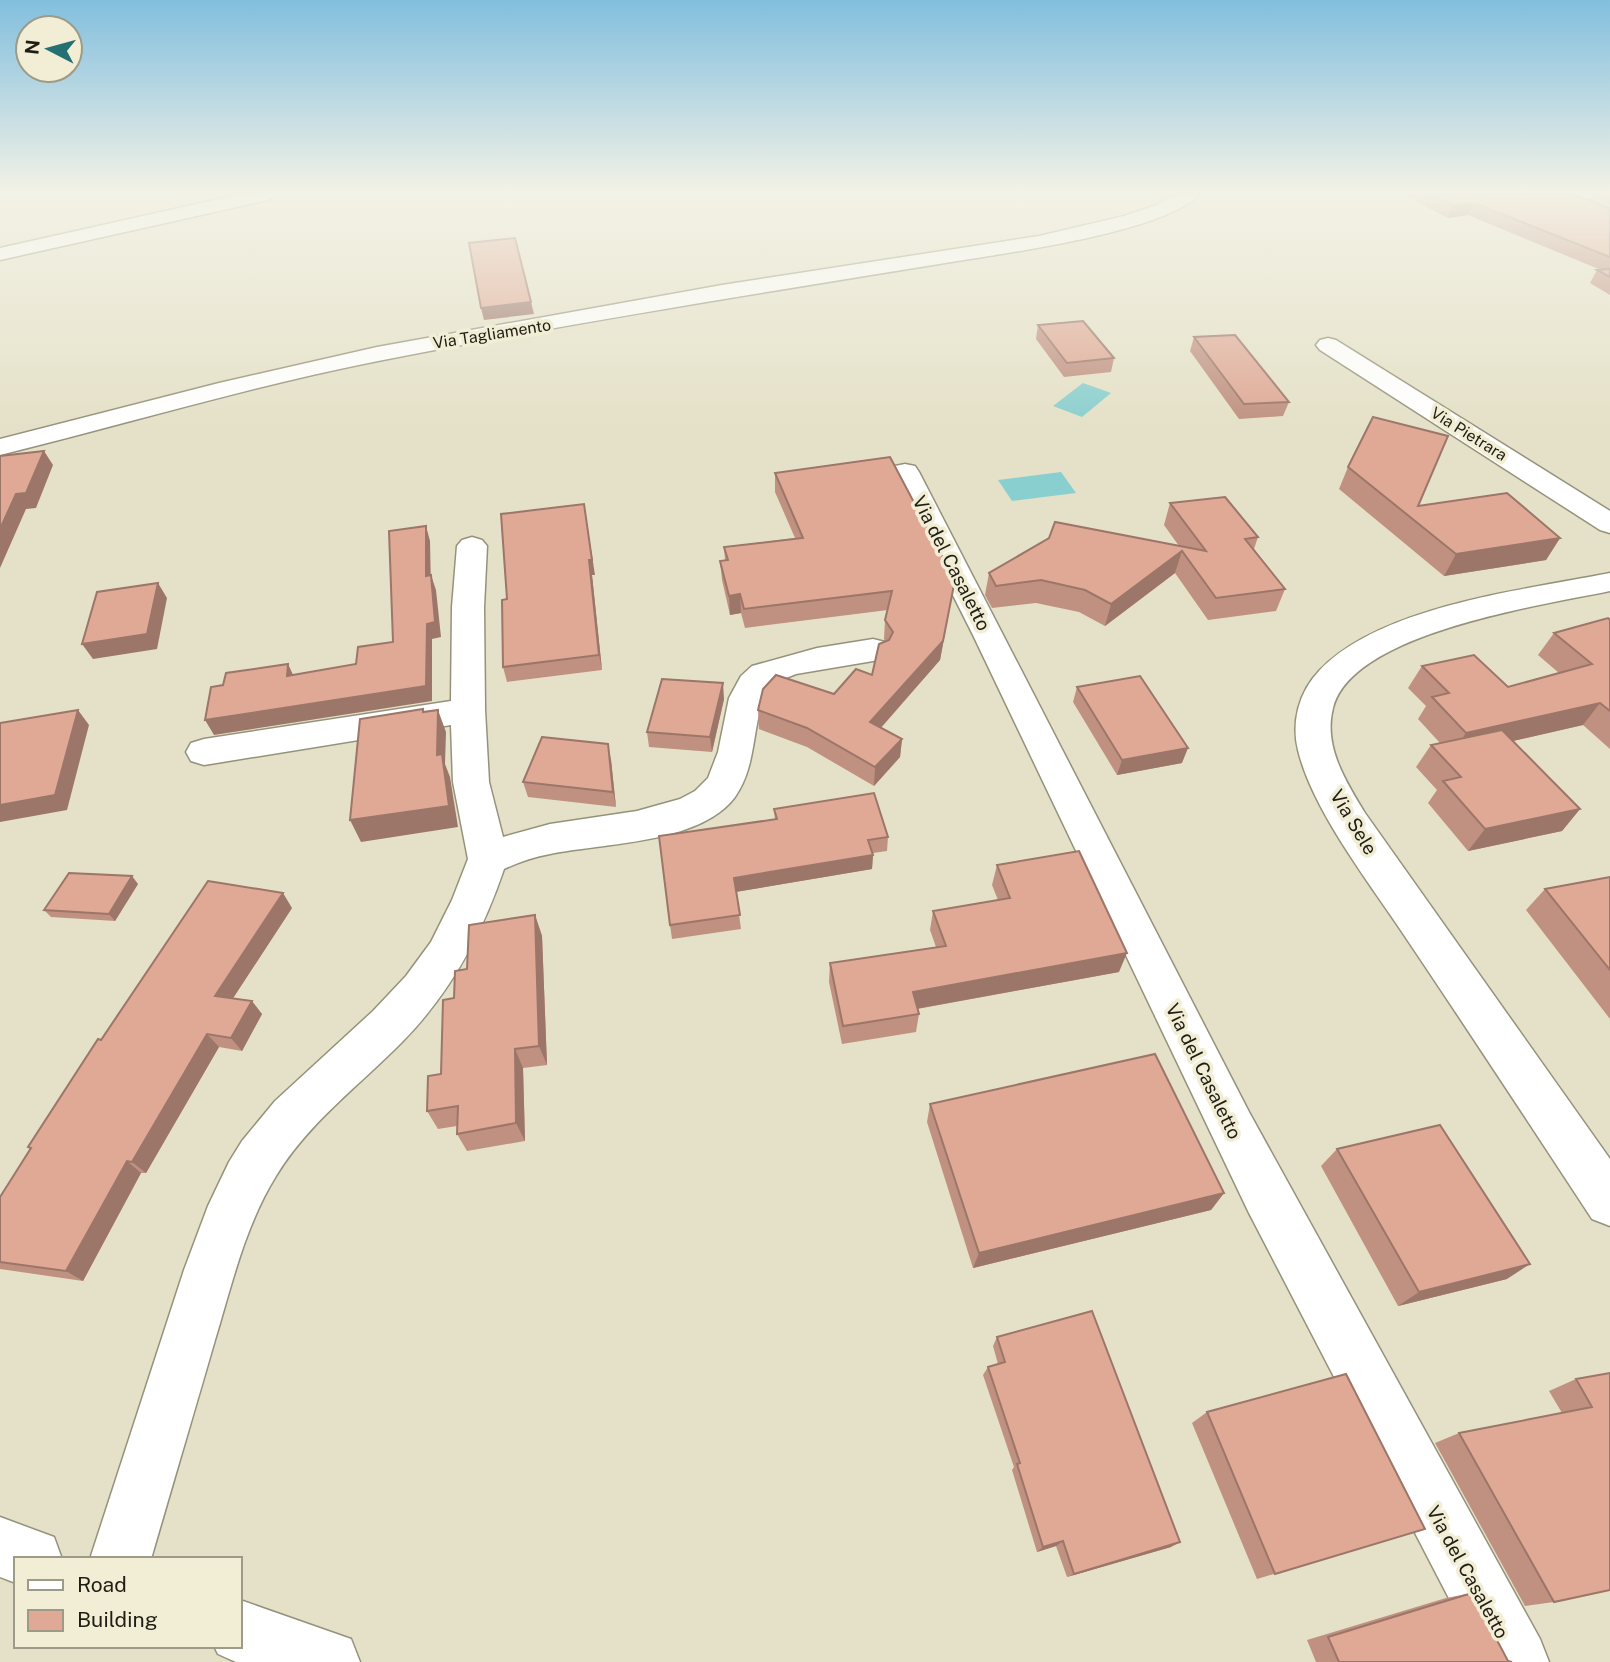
<svg xmlns="http://www.w3.org/2000/svg" width="1610" height="1662" font-family="'Public Sans',sans-serif">
  <rect width="100%" height="100%" fill="#e5e1c8"/>
  <g fill="#8acfcf">
    <path d="M1083,383L1111,393L1082,417L1053,406Z"/>
    <path d="M1061,472L1076,493L1012,501L998,480Z"/>
  </g>
  <g fill="none" stroke-linecap="round" stroke-linejoin="round">
    <g stroke="#95927b" stroke-width="3">
      <g id="street">
        <path d="M1176,194H1200C1167,230 1021,251 970,259C773,291 575,322 378,361C251,386 126,424 0,455V439L219,383L377,347L722,285L1039,236L1124,216L1157,205Z"/>
        <path d="M1562,194H1594L1588,199L1610,208V221L1562,202L1560,198Z"/>
        <path d="M1328,338L1336,340L1610,511V533L1600,530L1320,350L1316,345L1320,340Z"/>
        <path d="M905,464L915,466L919,472L1249,1112L1540,1639L1549,1662H1482L1249,1213L973,635L891,472L895,466Z"/>
        <path d="M472,537L482,540L487,546L484,607L485,710L489,782L503,837L550,824L637,811L680,799L695,791L708,778L718,752L729,698L741,676L752,666L817,648L873,639L885,642L889,650L885,658L873,661L796,674L776,682L767,690C751,724 758,764 735,797C700,844 603,843 550,854C534,857 519,862 504,869C482,934 451,992 403,1041C360,1085 308,1123 276,1176C245,1226 232,1284 215,1340C194,1413 172,1486 151,1559H90L184,1270L208,1206L229,1162L242,1141L275,1101L373,1011L406,976L431,942L452,900L468,859L453,782L451,725L204,765L191,761L186,752L191,743L204,739L451,701L452,607L457,546L462,540Z"/>
        <path d="M1610,573V591C1544,605 1352,632 1333,708C1323,746 1346,782 1365,813L1610,1159V1226L1592,1219C1529,1123 1466,1027 1402,932C1368,881 1312,809 1298,750C1291,722 1299,692 1319,671C1380,606 1524,590 1610,573Z"/>
        <path d="M0,1517L54,1537L62,1559H16V1583L0,1577Z"/>
        <path d="M240,1600L351,1639L360,1662H236L218,1654L214,1646H240Z"/>
      </g>
    </g>
    <g stroke="#95927b" stroke-width="3">
      <path id="secondary" d="M241,194H277L268,200L0,260V248Z"/>
    </g>
    <use href="#street" fill="#fff" fill-rule="evenodd"/>
    <use href="#secondary" fill="#fff" fill-rule="evenodd"/>
  </g>
  <g fill="#c09181">
    <path d="M1401,194H1573L1610,209V295L1590,283L1597,270H1601L1468,215L1448,218Z"/>
    <path d="M1595,194H1610V205L1593,198Z"/>
    <path d="M1038,325L1114,358L1111,372L1064,377L1036,339Z"/>
    <path d="M1194,337L1289,402L1283,416L1239,419L1190,351Z"/>
    <path d="M1348,467L1418,506L1560,538L1546,560L1444,576L1339,489Z"/>
    <path d="M775,473L955,580L940,660L881,728L902,739L900,757L874,786L807,747L759,729L758,710L834,694L872,675L885,641L884,639L885,620L888,610L745,628L741,613L730,615L722,580L720,561L725,560L724,547L795,538L775,492Z"/>
    <path d="M1170,503L1258,537L1254,549L1285,589L1276,611L1208,620L1175,573L1105,626L1079,612L1036,603L992,608L985,595L989,573L1179,546L1164,525Z"/>
    <path d="M501,514L595,575H592L602,670L507,682L503,667L507,599Z"/>
    <path d="M1610,620V749L1583,725L1513,741L1580,809L1562,831L1468,851L1428,803L1437,790L1416,767L1431,745L1440,743L1418,719L1426,706L1408,688L1422,666L1508,687L1559,673L1538,655L1554,633Z"/>
    <path d="M1077,687L1182,763L1117,775L1073,702Z"/>
    <path d="M724,699L712,752L649,747L647,732Z"/>
    <path d="M611,760L616,807L528,797L523,782Z"/>
    <path d="M774,809L888,837L887,851L873,853L872,869L736,892L741,929L672,939L670,925L775,820Z"/>
    <path d="M997,865L1119,972L917,1009L919,1014L916,1032L842,1044L829,982L830,963L936,947L930,930L933,911L998,900L992,885Z"/>
    <path d="M1610,877V1019L1526,910L1545,889Z"/>
    <path d="M138,884L115,921L51,917L44,910Z"/>
    <path d="M292,908L233,998L262,1014L242,1051L219,1047L146,1173H141L83,1281L0,1269V1197L30,1149L28,1147L101,1040Z"/>
    <path d="M535,915L542,936L547,1065L523,1068L525,1141L467,1151L457,1134V1126L438,1129L427,1111L441,1074L454,998L467,969Z"/>
    <path d="M930,1104L1224,1193L1211,1210L973,1268L927,1122Z"/>
    <path d="M1337,1149L1507,1279L1398,1306L1321,1166Z"/>
    <path d="M997,1337L1171,1547L1067,1577L1056,1546L1037,1552L1012,1470L1014,1467L983,1375L988,1367L998,1364L993,1346Z"/>
    <path d="M1610,1373L1554,1602L1525,1606L1435,1443L1459,1433L1562,1413L1549,1391L1576,1379Z"/>
    <path d="M1207,1412L1425,1529L1257,1579L1192,1423Z"/>
    <path d="M1472,1593L1508,1661L1512,1662H1316L1307,1640L1446,1598Z"/>
  </g>
  <g fill="#9c7669">
    <path d="M1474,203L1468,215L1448,218L1453,206Z"/>
    <path d="M531,302L534,314L484,320L481,308Z"/>
    <path d="M44,451L53,465L36,508L26,509L0,568V529L16,494Z"/>
    <path d="M584,504L595,575H592L602,670L599,655Z"/>
    <path d="M426,526L430,541L431,591L426,576Z"/>
    <path d="M1560,538L1546,560L1444,576L1456,554Z"/>
    <path d="M1182,551L1175,573L1105,626L1111,604Z"/>
    <path d="M431,575L436,590L441,637L432,639V701L214,735L205,720L426,686L427,624Z"/>
    <path d="M955,580L940,660L869,741L870,722Z"/>
    <path d="M158,583L167,598L157,649L93,659L82,644Z"/>
    <path d="M740,594L741,613L730,615L729,596Z"/>
    <path d="M288,664L295,679L287,676Z"/>
    <path d="M723,683L724,699L712,752L710,737Z"/>
    <path d="M1600,703L1583,725L1451,755L1466,733Z"/>
    <path d="M78,710L89,725L67,810L0,822V805Z"/>
    <path d="M438,710L446,732L445,764L450,777L458,827L361,842L350,820L437,755Z"/>
    <path d="M902,739L900,757L874,786L875,767Z"/>
    <path d="M608,744L611,760L616,807L613,792Z"/>
    <path d="M1188,748L1182,763L1117,775L1122,760Z"/>
    <path d="M1580,809L1562,831L1468,851L1485,829Z"/>
    <path d="M873,855L872,869L735,892L734,878Z"/>
    <path d="M132,876L138,884L115,921L109,914Z"/>
    <path d="M283,893L292,908L226,1009L215,996Z"/>
    <path d="M535,915L542,936L547,1065L539,1046Z"/>
    <path d="M1127,953L1119,972L910,1010L913,992Z"/>
    <path d="M252,1001L262,1014L242,1051L231,1038Z"/>
    <path d="M207,1034L219,1047L146,1173L132,1162Z"/>
    <path d="M515,1049L523,1068L525,1141L516,1123Z"/>
    <path d="M127,1161L141,1173L83,1281L66,1271Z"/>
    <path d="M1224,1193L1211,1210L973,1268L979,1253Z"/>
    <path d="M1530,1264L1507,1279L1398,1306L1419,1292Z"/>
    <path d="M1063,1541L1056,1546L1037,1552L1043,1547Z"/>
    <path d="M1180,1542L1171,1547L1067,1577L1074,1574Z"/>
  </g>
  <g fill="#dfa996" stroke="#9c7669" stroke-width="2">
    <path d="M1430,194H1573L1610,209V257L1474,203L1453,206Z"/>
    <path d="M515,238L531,302L481,308L469,243Z"/>
    <path d="M1610,269V277L1597,270Z"/>
    <path d="M1083,321L1114,358L1067,363L1038,325Z"/>
    <path d="M1235,335L1289,402L1244,404L1194,337Z"/>
    <path d="M1373,417L1448,436L1418,506L1507,493L1560,538L1456,554L1348,467Z"/>
    <path d="M44,451L26,493L16,494L0,529V456Z"/>
    <path d="M890,457L955,580L943,641L870,722L902,739L875,767L807,728L758,710L763,689L776,675L834,694L856,669L872,675L879,644L889,640L893,632L885,620L892,591L744,609L740,594L729,596L720,561L728,560L724,547L803,538L775,473Z"/>
    <path d="M1225,497L1258,537L1245,539L1285,589L1216,598L1182,551L1111,604L1085,590L1041,580L996,586L989,573L1049,538L1055,522L1206,551L1170,503Z"/>
    <path d="M584,504L592,560H589L599,655L503,667L502,600L507,599L501,514Z"/>
    <path d="M426,526V576L431,575L435,622L427,624L426,686L205,720L211,687L223,685L226,673L288,664L287,676L356,664L358,647L393,642L389,531Z"/>
    <path d="M158,583L147,634L82,644L97,592Z"/>
    <path d="M1608,618L1610,620V711L1600,703L1466,733L1432,697L1449,693L1422,666L1474,655L1508,687L1592,664L1554,633Z"/>
    <path d="M1140,676L1188,748L1122,760L1077,687Z"/>
    <path d="M662,679L723,683L710,737L647,732Z"/>
    <path d="M423,709V712L438,710L437,755L442,754L449,806L350,820L360,719Z"/>
    <path d="M78,710L55,795L0,805V723Z"/>
    <path d="M1502,730L1580,809L1485,829L1443,781L1461,777L1431,745Z"/>
    <path d="M542,737L608,744L613,792L523,782Z"/>
    <path d="M874,793L888,837L868,840L873,855L734,878L740,915L670,925L659,836L777,819L774,809Z"/>
    <path d="M1079,851L1127,953L913,992L919,1014L843,1026L830,963L946,946L933,911L1010,898L997,865Z"/>
    <path d="M69,873L132,876L109,914L44,910Z"/>
    <path d="M1610,877V970L1545,889Z"/>
    <path d="M208,881L283,893L215,996L252,1001L231,1038L207,1034L132,1162L127,1161L66,1271L0,1262V1197L31,1148L28,1147L98,1039L101,1040Z"/>
    <path d="M535,915L539,1046L515,1049L516,1123L457,1134L458,1106L427,1111L428,1076L441,1074L443,1000L454,998L455,971L467,969L469,925Z"/>
    <path d="M1155,1054L1224,1193L979,1253L930,1104Z"/>
    <path d="M1440,1125L1530,1264L1419,1292L1337,1149Z"/>
    <path d="M1092,1311L1180,1542L1074,1574L1063,1541L1043,1547L1017,1464L1020,1463L988,1367L1005,1362L997,1337Z"/>
    <path d="M1610,1373V1590L1554,1602L1459,1433L1592,1407L1576,1379Z"/>
    <path d="M1346,1374L1425,1529L1275,1574L1207,1412Z"/>
    <path d="M1472,1593L1508,1661L1512,1662H1339L1328,1637Z"/>
  </g>
  <linearGradient id="sky" x2="0" y2="1"><stop stop-color="#82bfde"/><stop offset="0.45" stop-color="#f3f2e6"/><stop offset="1" stop-color="#f3f2e6" stop-opacity="0"/></linearGradient>
  <rect width="1610" height="427" fill="url(#sky)"/>
  <g text-anchor="middle" dominant-baseline="central" stroke-width="7" stroke-linejoin="round" paint-order="stroke">
    <g font-size="16" fill="#1f1d14" stroke="#f2eed5">
      <text transform="translate(492 334) rotate(-9)">Via Tagliamento</text>
      <text transform="translate(1469 434) rotate(32)">Via Pietrara</text>
    </g>
    <g font-size="19" fill="#1f1d14" stroke="#f2eed5">
      <text transform="translate(952 563) rotate(63)">Via del Casaletto</text>
      <text transform="translate(1354 822) rotate(59)">Via Sele</text>
      <text transform="translate(1204 1071) rotate(64)">Via del Casaletto</text>
      <text transform="translate(1468 1572) rotate(61)">Via del Casaletto</text>
    </g>
  </g>
  <rect x="14" y="1557" width="228" height="91" fill="#f2eed5" stroke="#9e9a88" stroke-width="2"/>
  <rect x="28" y="1580" width="35" height="10" fill="#ffffff" stroke="#9e9a88" stroke-width="2"/>
  <text x="77" y="1592" font-size="21" fill="#1f1d14">Road</text>
  <rect x="28" y="1610" width="35" height="21" fill="#dfa996" stroke="#9e9a88" stroke-width="2"/>
  <text x="77" y="1627" font-size="21" fill="#1f1d14">Building</text>
  <g transform="translate(49 49) rotate(276)"><circle r="33" fill="#f2eed5" stroke="#9e9a88" stroke-width="2"/>
  <path d="M0-5L12 26L0 18L-12 26Z" fill="#257073"/>
  <text y="-10" font-size="19" font-weight="bold" text-anchor="middle" fill="#1f1d14">N</text>
  </g>
</svg>
